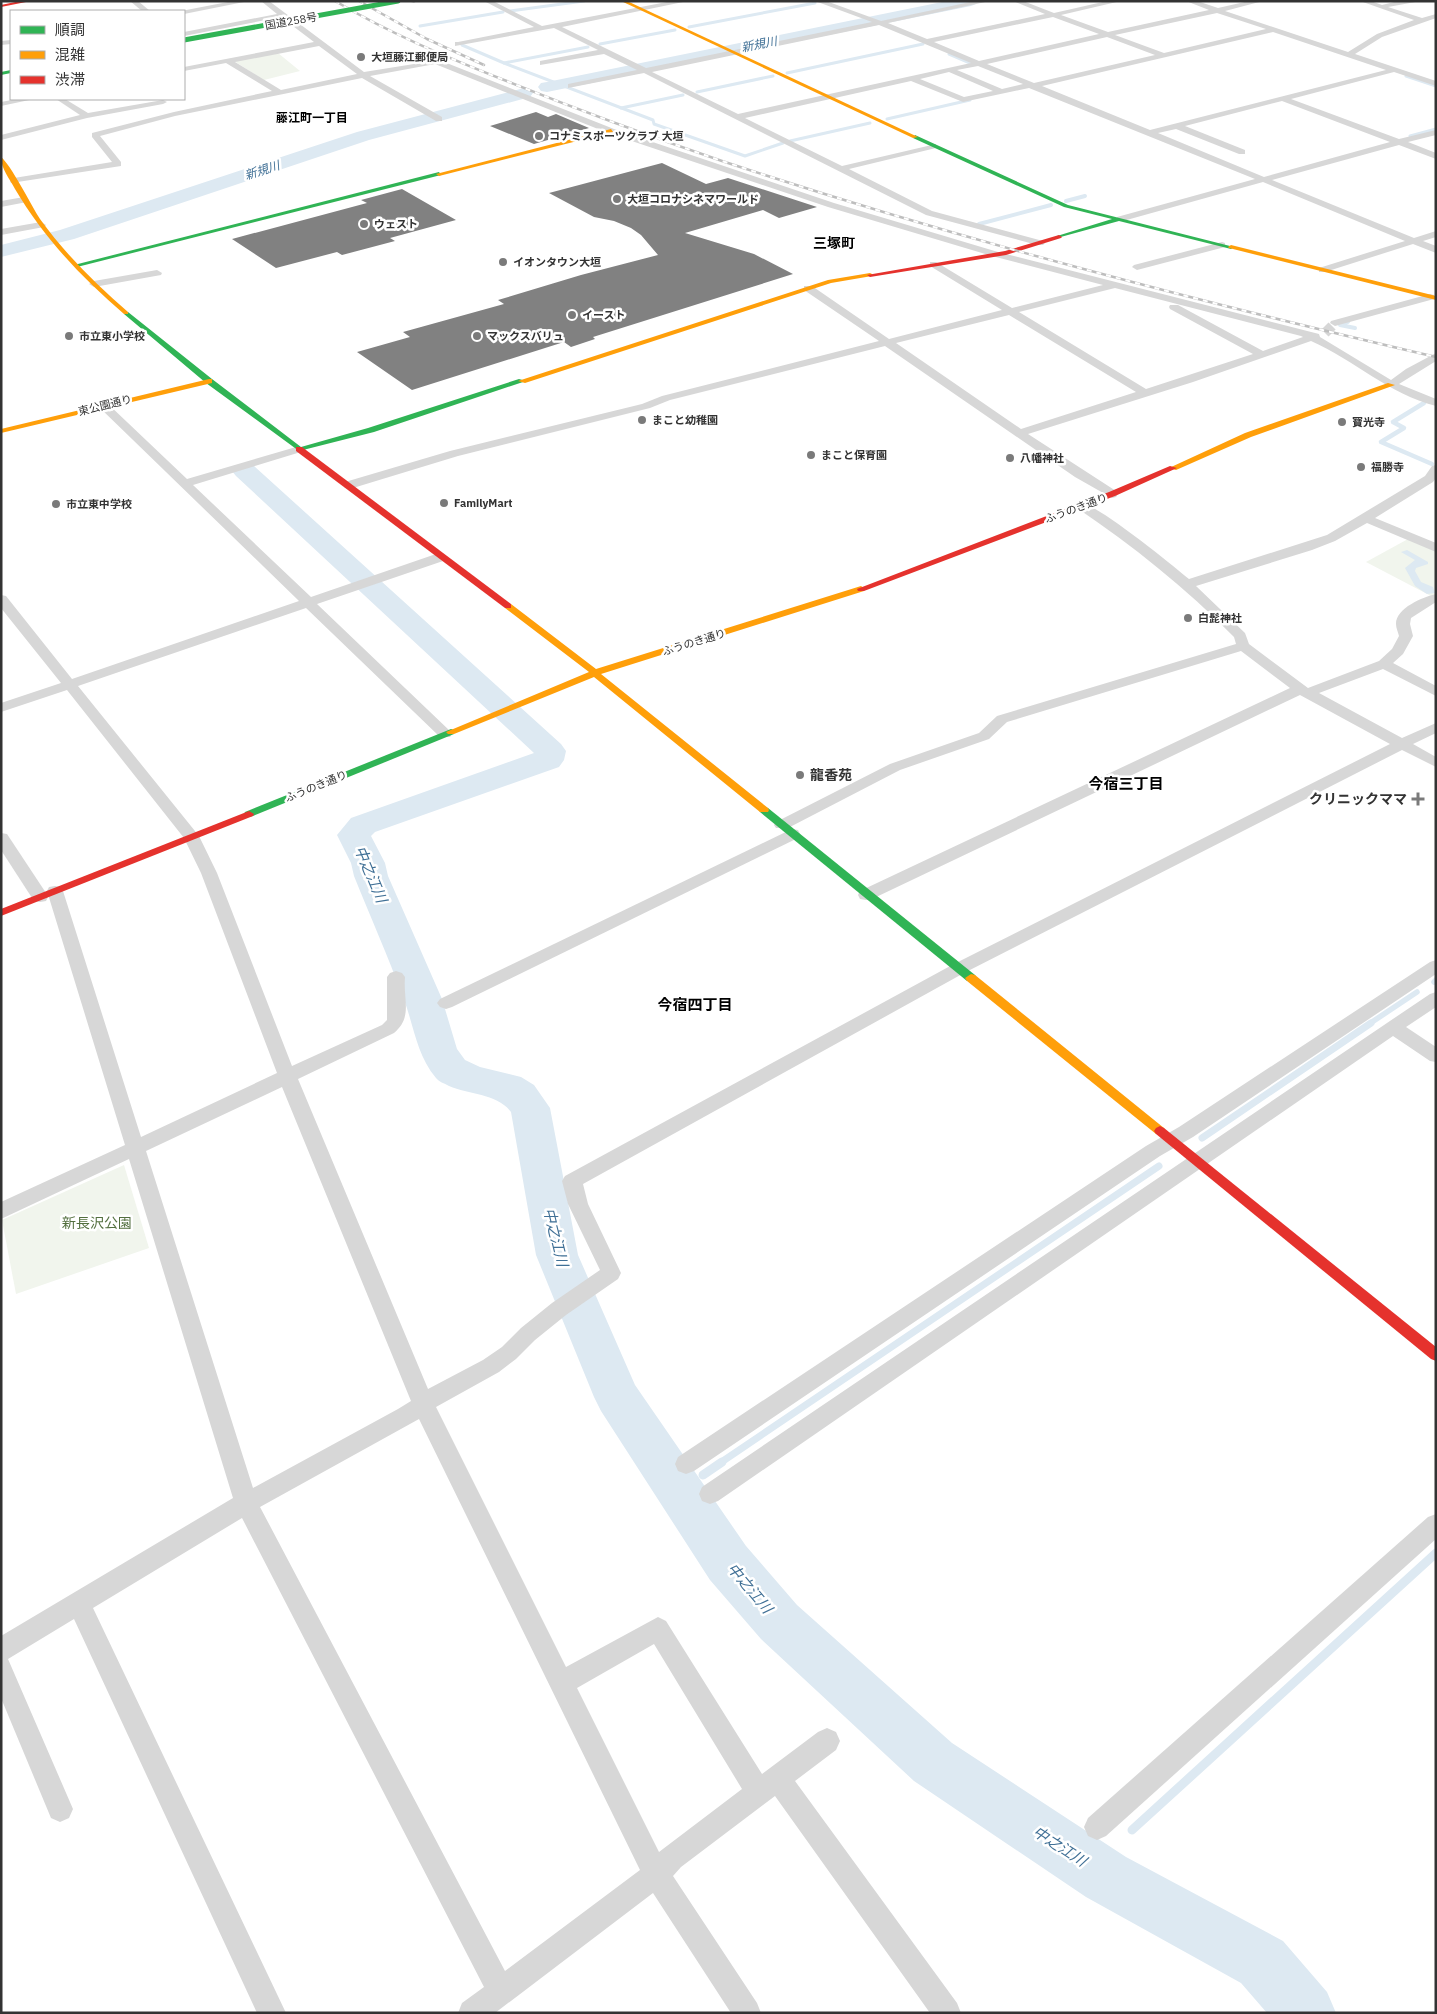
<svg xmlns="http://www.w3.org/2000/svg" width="1437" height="2014" font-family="'IBM Plex Sans','Noto Sans JP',sans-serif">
  <rect width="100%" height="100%" fill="#fff"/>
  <g fill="#f1f5ed">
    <path d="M278,53L300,71L264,80L234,61Z"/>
    <path d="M1408,539L1436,551V594L1431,596L1366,562Z"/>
    <path d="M124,1165L149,1248L16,1294L2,1220Z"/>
  </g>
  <path fill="#dde9f2" d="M1407,550L1428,562V564L1416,568L1415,571L1421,582L1433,587L1435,593L1427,594L1415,586L1405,568L1415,560L1401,552Z"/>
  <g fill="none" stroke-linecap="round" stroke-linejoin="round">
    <g stroke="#dde9f2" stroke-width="3">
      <path d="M510,11L584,1"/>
      <path d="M420,26L503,12"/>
      <path d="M689,27L815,3L813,1"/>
      <path d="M600,44L675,30"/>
      <path d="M462,45L504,63"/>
      <path d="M588,47L504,63L653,120L654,124L745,156L783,143"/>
      <path d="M949,54L970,63"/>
      <path d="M787,73L923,44"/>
      <path d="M1406,76L1436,86"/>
      <path d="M697,92L773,76"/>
      <path d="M621,108L683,95"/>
      <path d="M887,119L970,100"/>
      <path d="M1410,136L1436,129"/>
      <path d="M790,141L870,123"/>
    </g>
    <g stroke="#dde9f2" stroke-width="4">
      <path d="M1066,201L1085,196"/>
      <path d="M979,224L1051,205"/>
      <path d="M1348,322L1340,325L1355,328"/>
    </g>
    <path stroke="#dde9f2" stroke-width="4.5" d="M1424,403L1393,422L1404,428L1381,442L1432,464"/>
    <g stroke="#dde9f2" stroke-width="5.5">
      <path d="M1434,982L1436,980"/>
      <path d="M1369,1024L1417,992"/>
    </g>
    <g stroke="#dde9f2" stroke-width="7">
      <path d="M1202,1138L1371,1023"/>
      <path d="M720,1463L1159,1166"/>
    </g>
    <g stroke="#dde9f2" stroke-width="9">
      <path d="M703,1475L722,1462"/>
      <path d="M1132,1830L1436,1553"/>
      <path d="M1092,1867L1096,1863"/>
    </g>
    <g fill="#dde9f2" fill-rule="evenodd">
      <path d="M947,1H978L976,4L971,6L547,92L541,91L538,87L541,83L547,82Z"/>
      <path d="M524,88L530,89L533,93L530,97L369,140L74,239L1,257V245L60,230L357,132Z"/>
      <path d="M245,463L254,466L561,744L566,751L564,760L559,767L375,832L371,836L385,863L388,876L442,999L457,1049L465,1060L480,1067L521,1077L534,1085L550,1108L578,1255L635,1385L746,1546L797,1605L952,1743L1126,1857L1283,1941L1327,1992L1336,2013H1267L1241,1983L1086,1897L914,1781L761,1639L710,1580L601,1411L594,1397L536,1255L511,1112C497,1093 469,1095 449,1086C444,1083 439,1082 436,1078C416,1054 414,1025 403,997C388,956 370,916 354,876L351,863L337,835L351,818L534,753L236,476L232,471L236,466Z"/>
    </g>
  </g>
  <g fill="#818181">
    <path d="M536,112L548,117L556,114L589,128L534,144L490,126Z"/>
    <path d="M662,163L706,184L728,178L817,207L779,218L763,210L685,233L754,254L793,274L593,337L595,339L571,347L564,342L412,390L357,352L410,337L403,332L504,304L498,300L581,275L658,255L641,235L631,228L614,221L594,217L549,193Z"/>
    <path d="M402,189L456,220L390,238L395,241L342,255L337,252L276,268L232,239L367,203L361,200Z"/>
  </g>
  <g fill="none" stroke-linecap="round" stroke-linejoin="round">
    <path stroke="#d6d6d6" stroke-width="10" stroke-dasharray="10 5" stroke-linecap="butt" d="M1325,333L1335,323"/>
    <g fill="#d7d7d7" fill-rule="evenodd">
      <path d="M130,1H138L150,11H142Z"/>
      <path d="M233,1H249L184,14V11H181Z"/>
      <path d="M261,1H269L364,72L439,60L614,129L834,203L998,252L1319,334L1320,337L1391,380L1406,369L1436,353V361L1399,384L1436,399V406C1389,394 1354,360 1311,341L1193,382L1028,434L1116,491L1118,494L1116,497L1112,498L1075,477L885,346L670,400L650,408L458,456L353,488H345L343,485L345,482L450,451L642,404L662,396L879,341L804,290V286H812L889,339L1002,310L930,266V262H936L1012,308L1103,285L992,256L828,207L608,133L435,64L370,76L442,117V121H436L362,78L175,116L100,136L121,162V166L11,183L10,181L14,178L112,162L92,137V133L174,112L272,91L226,63L184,71V67L314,42L281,17L184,36V32L277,14ZM319,46L357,74L281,90L235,62ZM1115,288L1301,336L1303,337L1263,351L1178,305H1170L1169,307L1170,309L1253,354L1146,389L1019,312ZM1009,315L1136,392L1021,429L896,343Z"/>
      <path d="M408,1H417L414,3Z"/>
      <path d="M484,1H493L542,26L672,1H688L562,27L646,68L872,22L815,1H826L881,21L975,1H990L888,23L927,39L1045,14L1013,1H1023L1054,13L1107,1H1121L1061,15L1108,32L1209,10L1186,1H1197L1218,8L1249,1H1263L1225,11L1348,52L1377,34L1414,20L1360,1H1371L1382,5L1398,1H1421L1388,7L1422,18L1436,14V18L1382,37L1355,54L1436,81V86L1394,72L1291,99L1399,139L1436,130V135L1408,142L1436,153V159L1399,145L1272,180L1414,238L1436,231V237L1423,241L1436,246V253L1413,244L1325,272H1319V268L1405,241L1263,182L1123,221H1117V217L1255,179L1029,88L963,102L911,81L745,118L842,166L936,144V148L849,169L932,211L1043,241L1045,243L1043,245H1037L926,215L644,73L568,88V84L637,70L604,54L540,65V61L598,50L554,28L455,46V42H458L534,27ZM1217,13L1266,29L1164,53L1115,35ZM1053,17L1099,34L979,61L934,42ZM879,25L971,63L738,114L652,72ZM1273,32L1386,70L1150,130L1042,86ZM1107,37L1155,55L1034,83L987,64ZM978,66L1023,84L1002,89L957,70ZM949,72L993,91L964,97L920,79ZM1282,101L1390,142L1264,177L1158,133L1176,129L1239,154H1245V150L1185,126Z"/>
      <path d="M11,40V44L1,45V41Z"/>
      <path d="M17,99H34L1,106V102Z"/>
      <path d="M56,99H65L88,113L163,100L167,102L163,104L87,118L1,140V135L80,115Z"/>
      <path d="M24,197L29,200L27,202L1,207V201Z"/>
      <path d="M41,222L46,225L44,227L1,235V229Z"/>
      <path d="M1222,242L1225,243V247L1137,270L1132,267L1134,265Z"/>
      <path d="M157,270L162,273L161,275L94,287L89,284L94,281Z"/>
      <path d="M1430,294L1434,295V299L1335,326L1330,323L1331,321Z"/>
      <path d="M103,402L107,403L187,479L296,447H304L306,449L304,451L193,485L311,597L436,554L441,553L447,557L446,560L317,604L450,731L452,734L450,737H440L306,608L78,686L199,836L217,873L292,1066L382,1025L387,1020V977L390,973L396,971L402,973L405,977C403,1000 413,1017 394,1033L298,1079L428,1389L483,1360L502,1347L521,1328L552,1303L600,1270L568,1204L562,1181L565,1176L952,965L1390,744L1300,695L872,899L866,900L860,899L858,895L860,891L1290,688L1241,651L1007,722L989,739L900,770L788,828H776L774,825L776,822L890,764L979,733L997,716L1236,644L1234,637C1186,588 1133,546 1077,508L1075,505L1077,502C1092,499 1173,566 1189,579L1327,535L1425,476L1432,466L1436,465V478L1433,482L1375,518L1436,543V552L1367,523L1335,541L1312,550L1196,586L1245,633L1249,644L1308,688L1379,661L1392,649L1399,636C1398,632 1396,628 1396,624C1396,608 1423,597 1436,594V602L1411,618L1410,624L1413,636L1403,654L1393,663L1436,686V696L1383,669L1319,693L1402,738L1436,723V733L1413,744L1436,757V767L1402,750L964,973L583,1184L588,1204L621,1273L618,1279L566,1315L535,1340L516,1359L499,1372L436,1407L566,1667L658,1617L666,1621L762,1774L818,1732L827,1728L836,1732L840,1741L836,1750L795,1781L957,2003L961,2013H930L775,1796L681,1867L673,1876L757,2003L761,2013H731L653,1893L495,2013H458L462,2003L484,1987L242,1518L93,1608L286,2013H257L74,1619L8,1659L73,1809L69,1818L60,1822L51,1818L1,1698V1636L233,1498L129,1159L1,1219V1202L125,1145L47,891L49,887L55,886L61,887L63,891L141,1137L277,1073L201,873L184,838L67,690L1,712V703L61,683L1,608V595L6,596L72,679L299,601L99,407L97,405ZM282,1087L411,1401L398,1409L253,1488L146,1151ZM419,1419L640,1870L505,1971L260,1507ZM654,1644L742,1789L659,1852L577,1688Z"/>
      <path d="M792,829L798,830L800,834L798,838L452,1007L446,1009L440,1007L437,1003L440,999Z"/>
      <path d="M1,833L7,834L46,893L48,897L46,901L40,902L34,901L1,850Z"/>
      <path d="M1436,960V974L1193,1137L1160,1156L694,1471L686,1474L678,1471L675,1464L678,1457L1146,1146L1179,1127L1430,962Z"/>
      <path d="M1436,992V1007L1406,1027L1436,1047V1062L1430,1061L1393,1036L718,1501L710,1504L702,1501L699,1494L702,1487L1387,1023L1430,994Z"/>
      <path d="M1436,1514V1539L1106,1836L1097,1840L1088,1836L1084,1827L1088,1818L1428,1517Z"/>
    </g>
    <g fill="#30b455" fill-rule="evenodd">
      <path d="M11,70V73L1,75V72Z"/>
      <path d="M915,135L1068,205L1234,247L1231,249L1119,221L1057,238V236L1112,219L1064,207L913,138Z"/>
      <path d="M439,172L441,175L77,267L74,265Z"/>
      <path d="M124,312H128L212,379L301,447L368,428L519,379L526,381L374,432L299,451L206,383L124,314Z"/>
      <path d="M451,729L454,730V734L253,816L249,817L244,814L245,812Z"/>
      <path d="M764,807L768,808L975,975L977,978L975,981H967L760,812L759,810Z"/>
    </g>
    <g fill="#ff9f0a" fill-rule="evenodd">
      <path d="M621,1H627L918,137L913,138Z"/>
      <path d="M611,129L613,132L439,176L436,174Z"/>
      <path d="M1,157C11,165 31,205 40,219C65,254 96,284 128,312V314H124C81,277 44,238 15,189C10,179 1,169 1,157Z"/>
      <path d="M1231,245L1436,296V300L1229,248L1228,247Z"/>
      <path d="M870,273L872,274V276L831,283L525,383L518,381L828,280Z"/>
      <path d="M209,379H212V383L1,433V429Z"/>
      <path d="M1388,383L1395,385L1251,437L1176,470L1169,468L1245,433Z"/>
      <path d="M861,586L865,589L864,591L601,674L768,808L769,810L768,812H760L594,677L454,734H448L446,732L589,672L505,608V604H511L596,669Z"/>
      <path d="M971,974L975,975L1164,1128L1166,1131L1164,1134H1156L967,981L965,978Z"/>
    </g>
    <g fill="#e5322d" fill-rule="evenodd">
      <path d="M20,1H31L1,7V5Z"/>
      <path d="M1059,235L1062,237L1061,238L1006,255L870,277L867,275L1005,251Z"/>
      <path d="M296,447H302L511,604V608H505L296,451Z"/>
      <path d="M1170,466L1177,468L1115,496L864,591H858L857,589L1109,492Z"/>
      <path d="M249,811L254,814L253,816L1,916V909Z"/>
      <path d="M1160,1126L1164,1128L1436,1347V1361L1431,1359L1156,1134L1154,1131L1156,1128Z"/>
    </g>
    <g stroke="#bebebe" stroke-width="2.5">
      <g id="rail">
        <path d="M335,1C389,33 446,57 504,80C576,109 649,136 722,161C957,239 1196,301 1436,357"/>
        <path d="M359,1L427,39L484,65"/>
      </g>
    </g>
    <use href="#rail" stroke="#fff" stroke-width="2" stroke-dasharray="5" stroke-linecap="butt"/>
    <path stroke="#30b455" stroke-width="5" d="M184,40L398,1"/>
  </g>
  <g fill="#7a7a7a" stroke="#fff" stroke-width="2">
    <circle cx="361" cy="57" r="5"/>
    <circle cx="539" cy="136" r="5"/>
    <circle cx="617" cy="199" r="5"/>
    <circle cx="364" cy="224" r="5"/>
    <circle cx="503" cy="262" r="5"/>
    <circle cx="572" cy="315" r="5"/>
    <circle cx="69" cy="336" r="5"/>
    <circle cx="477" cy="336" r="5"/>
    <circle cx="642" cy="420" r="5"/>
    <circle cx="1342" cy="422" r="5"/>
    <circle cx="811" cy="455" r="5"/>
    <circle cx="1010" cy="458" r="5"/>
    <circle cx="1361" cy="467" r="5"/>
    <circle cx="444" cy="503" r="5"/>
    <circle cx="56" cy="504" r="5"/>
    <circle cx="1188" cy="618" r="5"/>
    <circle cx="800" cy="775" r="5"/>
    <path d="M1415.5 791.5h5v5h5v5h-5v5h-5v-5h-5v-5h5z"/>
  </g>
  <g text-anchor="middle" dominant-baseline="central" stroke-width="5" stroke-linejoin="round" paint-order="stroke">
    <g font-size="11" fill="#333" stroke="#fff">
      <text transform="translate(291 21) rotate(-10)">国道258号</text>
      <text transform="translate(105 405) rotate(-14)">東公園通り</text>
      <text transform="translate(1076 508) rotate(-20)">ふうのき通り</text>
      <text transform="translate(694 642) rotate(-17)">ふうのき通り</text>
      <text transform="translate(316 786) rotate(-22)">ふうのき通り</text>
    </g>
    <g font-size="11" font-weight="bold" fill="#333" stroke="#fff" text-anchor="start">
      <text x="371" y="57">大垣藤江郵便局</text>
      <text x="549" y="136">コナミスポーツクラブ 大垣</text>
      <text x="627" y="199">大垣コロナシネマワールド</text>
      <text x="374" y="224">ウェスト</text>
      <text x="513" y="262">イオンタウン大垣</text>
      <text x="582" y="315">イースト</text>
      <text x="79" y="336">市立東小学校</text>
      <text x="487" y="336">マックスバリュ</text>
      <text x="652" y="420">まこと幼稚園</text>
      <text x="1352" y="422">寶光寺</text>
      <text x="821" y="455">まこと保育園</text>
      <text x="1020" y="458">八幡神社</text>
      <text x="1371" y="467">福勝寺</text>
      <text x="454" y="503">FamilyMart</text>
      <text x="66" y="504">市立東中学校</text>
      <text x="1198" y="618">白髭神社</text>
    </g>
    <g font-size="12" font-style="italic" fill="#407096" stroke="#fff">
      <text transform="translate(759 44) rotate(-11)">新規川</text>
      <text transform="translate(262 170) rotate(-18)">新規川</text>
    </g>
    <g font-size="12" font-weight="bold" fill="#000" stroke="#fff">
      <text x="312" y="117">藤江町一丁目</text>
    </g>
    <g font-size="14" font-weight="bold" fill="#000" stroke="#fff">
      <text x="834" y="243">三塚町</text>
    </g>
    <g font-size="14" font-weight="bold" fill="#333" stroke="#fff" text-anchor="start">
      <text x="810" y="775">龍香苑</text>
      <text x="1407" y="799" text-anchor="end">クリニックママ</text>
    </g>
    <g font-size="14" fill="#536f3f" stroke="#fff">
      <text x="97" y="1223">新長沢公園</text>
    </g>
    <g font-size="15" font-weight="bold" fill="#000" stroke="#fff">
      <text x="1126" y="783">今宿三丁目</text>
      <text x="695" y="1004">今宿四丁目</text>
    </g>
    <g font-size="15" font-style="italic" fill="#407096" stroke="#fff">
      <text transform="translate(371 874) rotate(67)">中之江川</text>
      <text transform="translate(556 1237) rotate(76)">中之江川</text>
      <text transform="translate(750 1588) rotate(50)">中之江川</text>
      <text transform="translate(1060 1846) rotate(33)">中之江川</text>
    </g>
  </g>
  <rect width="1437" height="2014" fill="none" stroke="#333333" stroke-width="5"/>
  <rect x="10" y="10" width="175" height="90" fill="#ffffff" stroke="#adadad"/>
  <rect x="20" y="26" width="25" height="8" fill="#30b455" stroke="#adadad"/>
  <text x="55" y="35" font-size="15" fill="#333333">順調</text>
  <rect x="20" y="51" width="25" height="8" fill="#ff9f0a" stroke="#adadad"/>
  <text x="55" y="60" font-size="15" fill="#333333">混雑</text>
  <rect x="20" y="76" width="25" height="8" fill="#e5322d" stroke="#adadad"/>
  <text x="55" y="85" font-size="15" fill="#333333">渋滞</text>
</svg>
